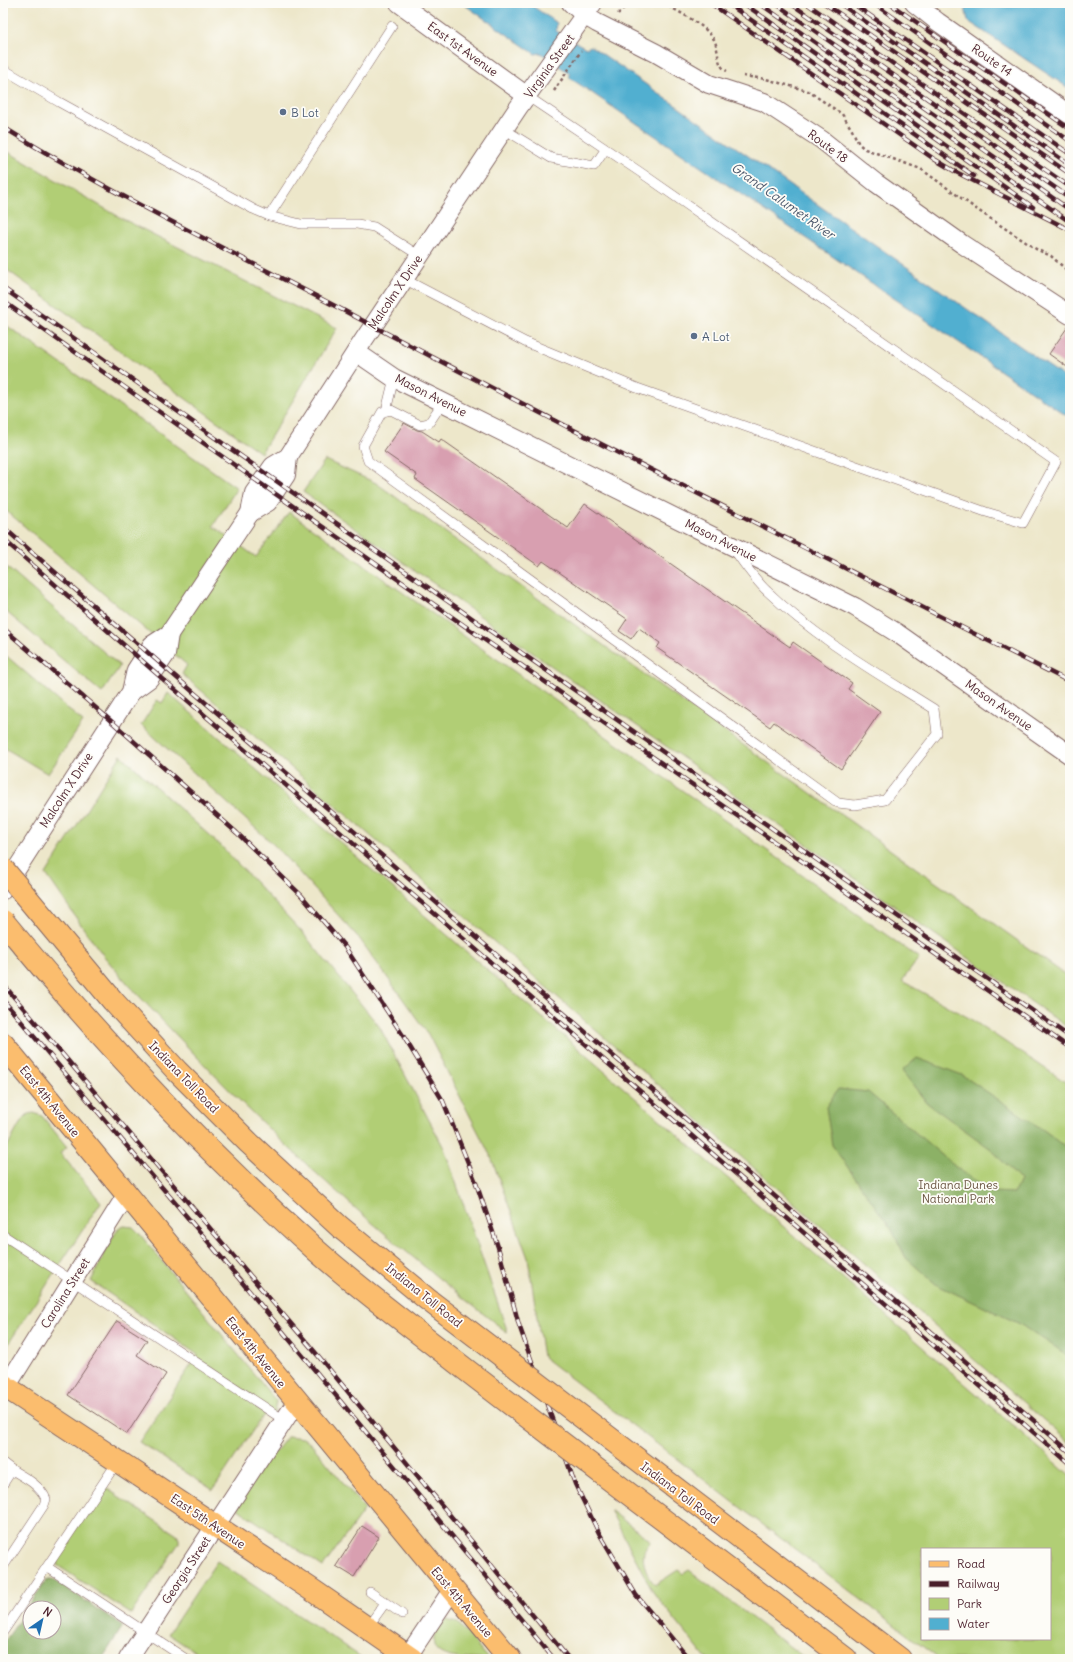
<svg xmlns="http://www.w3.org/2000/svg" width="1073" height="1662" font-family="Delius,sans-serif">
  <rect width="100%" height="100%" fill="#fdfcf7"/>
  <filter id="ink" filterUnits="userSpaceOnUse"><feTurbulence type="fractalNoise" baseFrequency=".025" numOctaves="2"/><feDisplacementMap in="SourceGraphic" scale="8" xChannelSelector="R" yChannelSelector="G"/><feConvolveMatrix kernelMatrix="1 2 1 2 8 2 1 2 1" color-interpolation-filters="sRGB"/></filter>
  <filter id="wash" filterUnits="userSpaceOnUse"><feTurbulence type="fractalNoise" baseFrequency=".012" numOctaves="4" result="noise"/><feDisplacementMap in="SourceGraphic" scale="16" xChannelSelector="R" yChannelSelector="G"/><feGaussianBlur stdDeviation="0.9" result="paint"/><feColorMatrix in="noise" values="0 0 0 0 0 0 0 0 0 0 0 0 0 0 0 0 0 1.4 0 .05"/><feComposite in="paint" operator="in"/></filter>
  <g filter="url(#wash)">
    <rect width="100%" height="100%" fill="#ede7ca"/>
    <g fill="#b1ce75" stroke="#7e7650" fill-rule="evenodd">
      <path d="M3,149L121,218L337,328L261,453L3,267Z"/>
      <path d="M3,323L237,488L213,526L256,557L289,512L919,958L902,981L969,1018L1070,1085V1443L492,940L182,674L187,665L3,508Z"/>
      <path d="M325,460L376,483L1070,978V1029L303,492Z"/>
      <path d="M3,564L120,666L102,693L3,609Z"/>
      <path d="M3,653L83,722L48,774L3,747Z"/>
      <path d="M168,693L1070,1475V1659H939L543,1357L528,1258L491,1157L428,1034L359,938L274,845L141,725L157,700L162,703ZM922,1549H1050V1639H922Z"/>
      <path d="M121,755L222,847L302,932L379,1026L444,1148L508,1333C391,1243 282,1148 181,1040C154,1012 127,984 103,955C83,929 65,901 46,874Z"/>
      <path d="M34,1113L42,1116L67,1147L60,1153L101,1202L3,1352V1154L22,1120L28,1114Z"/>
      <path d="M124,1226L133,1227L139,1233L276,1401L274,1414L271,1411L262,1417L213,1490L139,1442L198,1355L91,1281L113,1237L118,1229Z"/>
      <path d="M288,1436L303,1438L312,1445L365,1509L323,1567L238,1509L239,1505L271,1451H276Z"/>
      <path d="M106,1488L177,1535L179,1539V1543L131,1614L57,1565V1558L83,1517Z"/>
      <path d="M610,1510L651,1541C649,1544 645,1548 644,1552C641,1562 648,1577 655,1585L678,1570L683,1574L689,1570L806,1659H706L653,1592Z"/>
      <path d="M217,1561L364,1659H206L168,1634Z"/>
      <path d="M447,1620L458,1623L489,1659C472,1659 428,1662 434,1637C435,1630 441,1623 447,1620Z"/>
    </g>
    <g fill="#8cb166" stroke="#6b6848" fill-rule="evenodd">
      <path d="M917,1058L962,1075L1045,1131L1070,1150V1357L1022,1325L937,1285L906,1258L892,1230L832,1145L826,1107L838,1089L868,1092L957,1168L992,1192L1014,1193L1020,1180L991,1149L927,1103L902,1071Z"/>
      <path d="M48,1580H54L123,1626L102,1659H3V1644L45,1582ZM30,1608H54V1632H30Z"/>
    </g>
    <g fill="#51afd0" stroke="#4e677e">
      <path d="M462,3H528L557,23L556,31L586,48L591,46L1070,381V418L570,78L569,73L541,53L535,54Z"/>
      <path d="M964,3H1070V89L968,21Z"/>
    </g>
    <g id="blocks">
      <g fill="#d89fb0">
        <path d="M1069,325H1070V369L1049,354Z"/>
        <path d="M404,423L417,430L422,431L439,442L441,439L568,528L585,504L790,647L793,642L852,683L848,689L880,712L841,769L774,722L770,727L657,648L660,643L639,628L631,639L619,631L627,619L543,561L539,566L415,479L417,475L384,452Z"/>
        <path d="M117,1321L147,1340L137,1355L166,1374L127,1434L68,1395Z"/>
        <path d="M362,1526L379,1537L354,1577L336,1566Z"/>
      </g>
    </g>
  </g>
  <g filter="url(#ink)">
    <use href="#blocks" fill-opacity="0" stroke="#836563" stroke-width="1"/>
    <g fill="none" stroke-linecap="round" stroke-linejoin="round">
      <g stroke="#836563" stroke-width="10">
        <g id="lane">
          <path d="M3,69L59,102L253,209L269,216L301,224H357L374,227L420,256"/>
          <path d="M504,129L551,158L594,166L605,150"/>
          <path d="M269,216L392,26"/>
          <path d="M404,279L525,342L637,388L986,512L1023,523L1056,462L640,172L527,96"/>
          <path d="M443,402L429,423L420,425L391,410L382,412L363,446L368,461L838,803L855,805L885,800L937,734L934,709C877,673 817,639 767,591C755,580 745,565 735,551"/>
          <path d="M386,411L394,378"/>
          <path d="M3,1235L284,1420"/>
          <path d="M3,1463L12,1470"/>
          <path d="M3,1484L12,1470C24,1477 40,1485 46,1499L44,1505L3,1567"/>
          <path d="M47,1567L186,1659"/>
          <path d="M370,1592L402,1614"/>
          <path d="M367,1628L385,1603"/>
          <path d="M3,1632L118,1461"/>
        </g>
      </g>
      <g stroke="#836563" stroke-width="20">
        <g id="street">
          <path d="M399,3L527,96"/>
          <path d="M571,3L587,17L597,23L656,53L709,84L764,102L822,140L876,183L962,244L1070,315"/>
          <path d="M914,3L938,22L1070,115"/>
          <path d="M356,352L394,378L855,607L897,633L1070,755"/>
          <path d="M250,513L268,502L286,475L288,457"/>
          <path d="M131,692L149,679L166,654L169,634"/>
          <path d="M3,890L131,692L136,670L152,645L169,634L250,513L254,493L273,466L288,457L363,341L518,108L593,3"/>
          <path d="M3,1392L127,1194"/>
          <path d="M128,1659L297,1401"/>
          <path d="M406,1659L452,1590"/>
        </g>
      </g>
      <g stroke="#836563" stroke-width="24">
        <g id="primary">
          <path d="M3,1044L510,1659"/>
          <path d="M3,1385L312,1590L412,1659"/>
        </g>
      </g>
      <g stroke="#836563" stroke-width="24">
        <g id="highway">
          <path d="M733,1532L900,1659"/>
          <path d="M712,1557L846,1659"/>
        </g>
      </g>
      <g stroke="#836563" stroke-width="2.5" stroke-dasharray="3 3" stroke-linecap="butt">
        <path d="M664,3C679,13 703,23 713,38C720,48 715,65 727,71"/>
        <path d="M618,14L628,3"/>
        <path d="M743,76L766,79L808,91L842,114L852,130L859,144L865,149L921,169L979,211L1036,249L1051,256L1070,273"/>
        <path d="M554,91L581,51"/>
      </g>
      <use href="#lane" stroke="#fff" stroke-width="9"/>
      <use href="#street" stroke="#fff" stroke-width="18"/>
      <use href="#primary" stroke="#fbbd6e" stroke-width="22"/>
      <use href="#highway" stroke="#fbbd6e" stroke-width="22"/>
      <g stroke="#4a1f2b" stroke-width="4.5">
        <g id="rail">
          <path d="M710,3L934,159L956,172L1070,230"/>
          <path d="M727,3L974,176"/>
          <path d="M743,3L1033,207"/>
          <path d="M759,3L1070,222"/>
          <path d="M775,3L1070,210"/>
          <path d="M790,3L1070,198"/>
          <path d="M806,3L1070,187"/>
          <path d="M824,3L1070,174"/>
          <path d="M839,3L1070,165"/>
          <path d="M852,3L1070,154"/>
          <path d="M873,3L1070,141"/>
          <path d="M889,3L1070,129"/>
          <path d="M3,127C116,197 237,254 354,316C591,441 831,561 1070,682"/>
          <path d="M3,288L299,497L1070,1037"/>
          <path d="M3,301L247,474L1070,1048"/>
          <path d="M3,527L1070,1452"/>
          <path d="M3,539L172,687L765,1199L1070,1464"/>
          <path d="M3,628L111,721L237,833L301,895L345,947L402,1034L443,1101L475,1180L498,1247L519,1325L575,1484L599,1533L636,1595L689,1659"/>
          <path d="M3,984L320,1358L569,1659"/>
          <path d="M3,1000L221,1257L554,1659"/>
        </g>
      </g>
      <use href="#rail" stroke="#fdfcf7" stroke-width="3" stroke-dasharray="9" stroke-linecap="butt"/>
      <g stroke="#836563" stroke-width="24" stroke-linecap="butt">
        <g id="highway-bridge">
          <path d="M3,869L113,1001L177,1071L249,1143L340,1227L427,1299L733,1532"/>
          <path d="M3,921C100,1039 204,1150 317,1251C361,1290 410,1326 456,1362C541,1428 627,1492 712,1557"/>
        </g>
      </g>
      <use href="#highway-bridge" stroke="#fbbd6e" stroke-width="22"/>
    </g>
  </g>
  <g fill="#5c6f8a" stroke="#fdfcf7" stroke-width="1.5">
    <circle cx="283" cy="112" r="4"/>
    <circle cx="694" cy="336" r="4"/>
  </g>
  <g text-anchor="middle" dominant-baseline="central" stroke-width="3.5" stroke-linejoin="round" paint-order="stroke">
    <g font-size="12" fill="#4a1f2b" stroke="#fdfcf7">
      <text transform="translate(463 49) rotate(36)">East 1st Avenue</text>
      <text transform="translate(992 60) rotate(35)">Route 14</text>
      <text transform="translate(549 66) rotate(-54)">Virginia Street</text>
      <text transform="translate(828 146) rotate(36)">Route 18</text>
      <text transform="translate(395 292) rotate(-56)">Malcolm X Drive</text>
      <text transform="translate(431 395) rotate(27)">Mason Avenue</text>
      <text transform="translate(721 540) rotate(27)">Mason Avenue</text>
      <text transform="translate(999 705) rotate(35)">Mason Avenue</text>
      <text transform="translate(66 790) rotate(-57)">Malcolm X Drive</text>
      <text transform="translate(184 1077) rotate(46)">Indiana Toll Road</text>
      <text transform="translate(50 1101) rotate(51)">East 4th Avenue</text>
      <text transform="translate(65 1293) rotate(-58)">Carolina Street</text>
      <text transform="translate(424 1295) rotate(39)">Indiana Toll Road</text>
      <text transform="translate(256 1352) rotate(51)">East 4th Avenue</text>
      <text transform="translate(680 1493) rotate(37)">Indiana Toll Road</text>
      <text transform="translate(208 1521) rotate(34)">East 5th Avenue</text>
      <text transform="translate(186 1570) rotate(-57)">Georgia Street</text>
      <text transform="translate(462 1602) rotate(50)">East 4th Avenue</text>
    </g>
    <g font-size="12" fill="#4e5e75" stroke="#fdfcf7" text-anchor="start">
      <text x="291" y="112">B Lot</text>
      <text x="702" y="336">A Lot</text>
    </g>
    <g font-size="12" fill="#695441" stroke="#fdfcf7">
      <text x="958" y="1184">Indiana Dunes<tspan x="958" dy="14">National Park</tspan></text>
    </g>
    <g font-size="13" font-style="italic" fill="#4d596d" stroke="#fdfcf7">
      <text transform="translate(783 201) rotate(35)">Grand Calumet River</text>
    </g>
  </g>
  <rect width="1073" height="1662" fill="none" stroke="#fdfcf7" stroke-width="16"/>
  <rect x="921" y="1548" width="130" height="92" fill="#fdfcf7" stroke="#b5a4a5"/>
  <rect x="929" y="1561" width="20" height="6" fill="#fbbd6e" stroke="#b5a4a5"/>
  <text x="957" y="1568" font-size="12" fill="#4a1f2b">Road</text>
  <rect x="929" y="1581" width="20" height="6" fill="#4a1f2b" stroke="#b5a4a5"/>
  <text x="957" y="1588" font-size="12" fill="#4a1f2b">Railway</text>
  <rect x="929" y="1598" width="20" height="12" fill="#b1ce75" stroke="#b5a4a5"/>
  <text x="957" y="1608" font-size="12" fill="#4a1f2b">Park</text>
  <rect x="929" y="1618" width="20" height="12" fill="#51afd0" stroke="#b5a4a5"/>
  <text x="957" y="1628" font-size="12" fill="#4a1f2b">Water</text>
  <g transform="translate(42 1620) rotate(34)"><circle r="19" fill="#fdfcf7" stroke="#b5a4a5"/>
  <path d="M0-3L7 15L0 10L-7 15Z" fill="#1f6fb2"/>
  <text y="-6" font-size="11" font-weight="bold" text-anchor="middle" fill="#4a1f2b">N</text>
  </g>
</svg>
